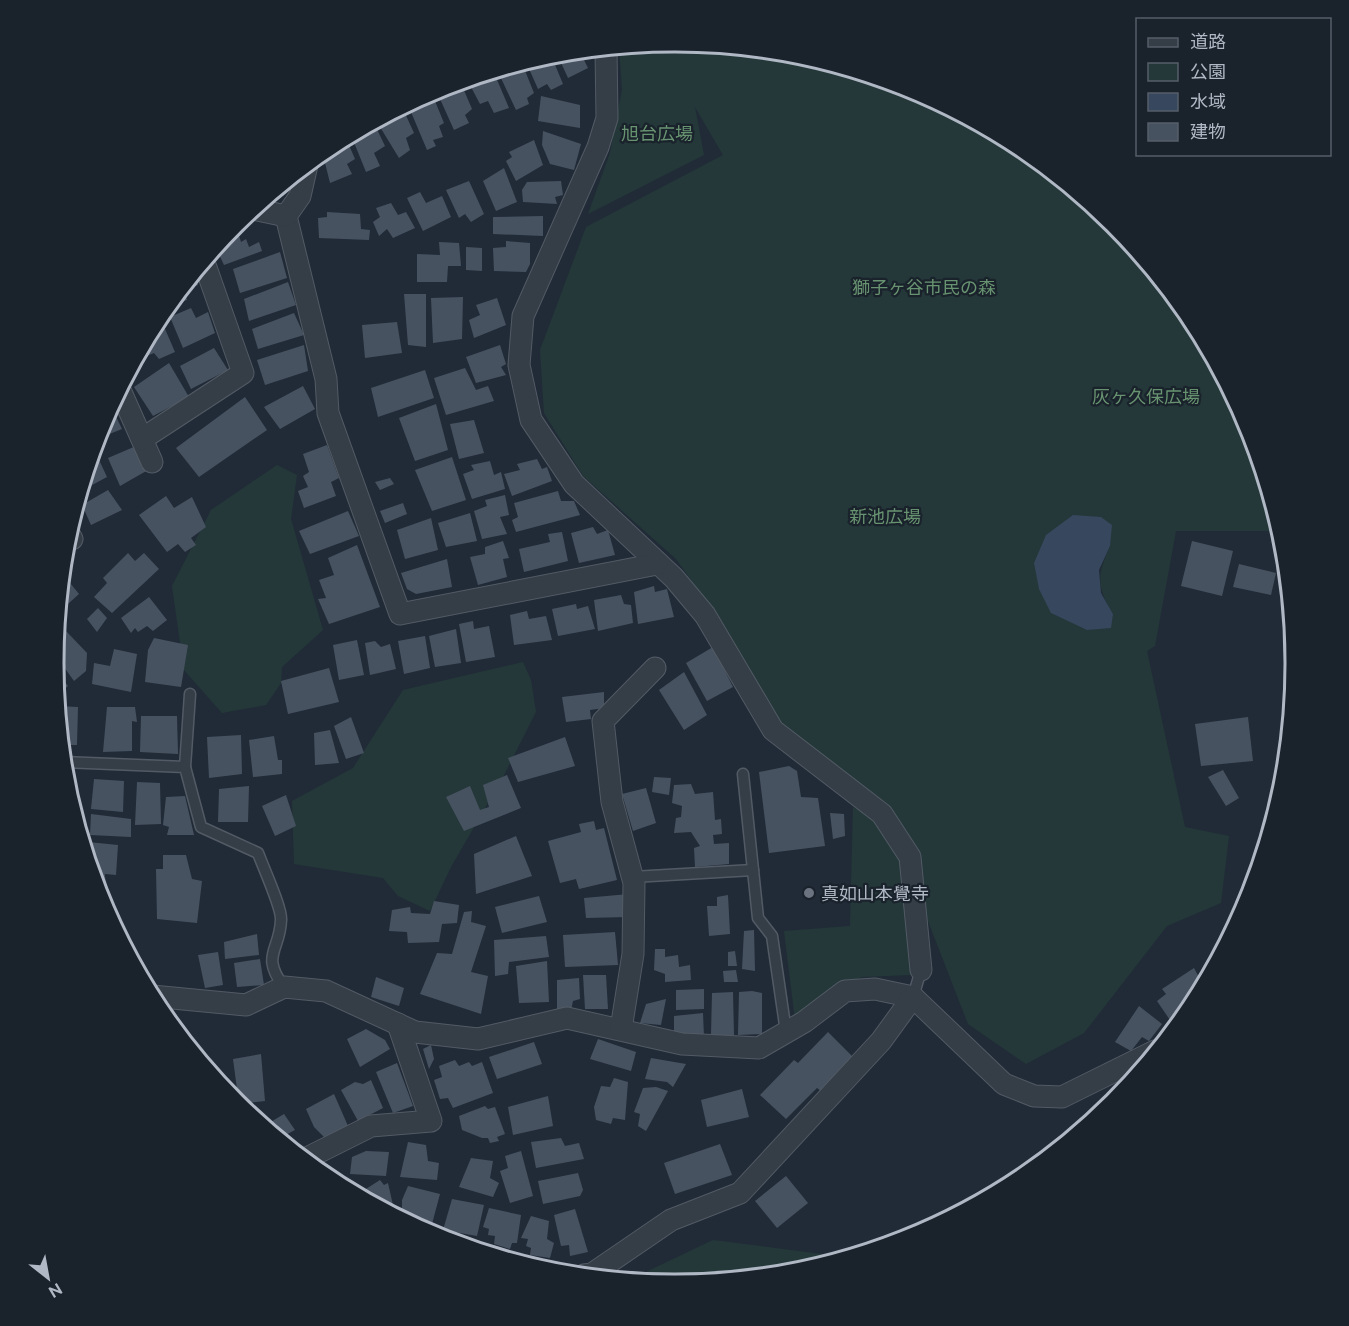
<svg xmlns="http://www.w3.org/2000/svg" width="1349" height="1326" font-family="Raleway,'Noto Sans JP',sans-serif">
  <rect width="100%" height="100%" fill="#212b37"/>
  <g fill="#243839" fill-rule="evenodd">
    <path d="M674,42L796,54L912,89L1020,147L1114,224L1191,318L1248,426L1280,531H1176L1155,646L1147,651L1185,827L1229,836L1221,903L1167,926L1084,1033L1026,1064L968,1024L907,867L916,968L911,975L862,977L842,986L795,1020L784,931L850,926L853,807L880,820L883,804L782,724L716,615L676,559L583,476L544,413L540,350L586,227L723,155L695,107L704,155L588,214L610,153L622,89L619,47ZM1101,517L1110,546C1097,576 1096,585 1113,614L1087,630Z"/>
    <path d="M277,465L297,475L291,519L323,630L282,667L281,683L266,705L222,713L184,670L172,586L211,510Z"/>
    <path d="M523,662L531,680L536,712L503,777L451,867L430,911L398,896L383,878L294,864L292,801L353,768L403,690Z"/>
    <path d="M713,1240L844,1257L795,1272L674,1284L629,1280Z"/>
  </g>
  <path fill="#36475e" d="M1073,515L1101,517L1112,525L1110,546L1099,570L1101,593L1113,614L1111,628L1087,630L1051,613L1039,589L1034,563L1046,535Z"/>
  <g fill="#475261">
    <path d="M586,51L588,56L584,60L588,68L568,78L557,54Z"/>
    <path d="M551,55L563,84L551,90L547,84L538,89L526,62Z"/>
    <path d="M522,63L534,93L527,98L529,104L516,110L500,76Z"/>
    <path d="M495,75L509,108L494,113L488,101L480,104L471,87Z"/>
    <path d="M463,88L472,109L465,115L469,123L454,130L440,99Z"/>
    <path d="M541,96L580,105V128L538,121Z"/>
    <path d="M435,101L444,123L439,126L443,137L433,140L436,146L427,150L411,112Z"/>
    <path d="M404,111L414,133L406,138L410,150L399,158L377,122Z"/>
    <path d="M374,123L385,146L374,153L380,166L366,172L351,135Z"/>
    <path d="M543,131L581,144L574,170L550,164L542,145Z"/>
    <path d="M346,138L355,159L347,164L352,174L330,183L324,159L335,152L332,145Z"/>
    <path d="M534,140L543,165L516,181L506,161L512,157L509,152Z"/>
    <path d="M504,168L517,202L496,211L483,181Z"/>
    <path d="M469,181L484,214L471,222L465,214L459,218L446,190Z"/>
    <path d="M561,181L563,195L555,197L557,204L523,202L522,190L527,182Z"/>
    <path d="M420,192L426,203L442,196L451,217L423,231L407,198Z"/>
    <path d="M391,203L398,215L406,212L415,228L393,238L387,229L379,236L373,222L380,217L376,208Z"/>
    <path d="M327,212L360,214L361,229L370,230L369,240L319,238L318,218L327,217Z"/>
    <path d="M543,216V236L493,234V217Z"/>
    <path d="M237,229L241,242L246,239L249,247L259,242L262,251L224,265L216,248L228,232Z"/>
    <path d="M506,241L530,243V264L526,272L494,271L493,248L506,247Z"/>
    <path d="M439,242L459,243L461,266H448L447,282H417V254L440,255Z"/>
    <path d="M466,247L482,248V271L466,270Z"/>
    <path d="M280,252L287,278L240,293L233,269Z"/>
    <path d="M194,274L198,285L184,291L187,300L168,306Z"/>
    <path d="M288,282L296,305L249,321L244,299Z"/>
    <path d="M404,294H426V347L408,345Z"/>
    <path d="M463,297L462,339L433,343L431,298Z"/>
    <path d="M497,298L506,325L474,338L469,320L480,315L476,305Z"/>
    <path d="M191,308L196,318L208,312L215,333L183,348L170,317Z"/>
    <path d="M294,313L304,335L258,349L252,329Z"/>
    <path d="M162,322L175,352L159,359L154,353L139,359L154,325Z"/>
    <path d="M397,322L402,353L365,358L362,325Z"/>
    <path d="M304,345L308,371L265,385L257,360Z"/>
    <path d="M500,345L506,364L501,367L506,375L476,383L466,357Z"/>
    <path d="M214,348L228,370L191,389L180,366Z"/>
    <path d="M169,363L189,397L153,416L134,387Z"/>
    <path d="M465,368L476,390L488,386L494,401L446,415L434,378Z"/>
    <path d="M425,370L434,398L378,417L371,388Z"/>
    <path d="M303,386L315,409L280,429L264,407Z"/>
    <path d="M245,397L267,430L199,477L176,448Z"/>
    <path d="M436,404L448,450L415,461L399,418Z"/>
    <path d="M111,406L122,429L97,439L101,425Z"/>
    <path d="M474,420L484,453L459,459L450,424Z"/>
    <path d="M327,445L339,478L331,482L336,496L304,508L298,491L308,487L303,476L309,472L303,454Z"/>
    <path d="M136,446L148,470L120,486L108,458Z"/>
    <path d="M94,449L107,477L81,491L84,482Z"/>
    <path d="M452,457L466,500L432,511L415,470Z"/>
    <path d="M537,459L542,469L547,467L552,481L512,496L504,474L520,470L517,464Z"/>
    <path d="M490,461L494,475L501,472L505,489L472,499L463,474L474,470L471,465Z"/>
    <path d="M390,478L394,484L380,490L375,482Z"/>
    <path d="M108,490L122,510L91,525L82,505Z"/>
    <path d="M558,491L561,501H574L580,515L516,532L512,520L518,517L514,503Z"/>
    <path d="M505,495L509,515L500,517L507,534L482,539L474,511L487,506L485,500Z"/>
    <path d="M166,496L174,508L192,497L206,527L191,538L196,545L185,552L178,544L167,552L139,515Z"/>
    <path d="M403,503L407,514L385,523L380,511Z"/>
    <path d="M348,511L359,536L310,554L299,531Z"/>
    <path d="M470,513L477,541L446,547L438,523Z"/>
    <path d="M431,518L438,550L405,559L397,530Z"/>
    <path d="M593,527L597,534L608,530L615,555L579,563L571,533Z"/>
    <path d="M562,532L568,561L524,572L519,549L550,542L548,534Z"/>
    <path d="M503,541L509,558L503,559L507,577L478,585L470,557L485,554V547Z"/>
    <path d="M1192,541L1233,551L1222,596L1181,586Z"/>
    <path d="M357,545L380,607L329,624L318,599L326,598L319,580L334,575L328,558Z"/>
    <path d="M128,553L135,561L144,553L159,569L112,613L94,597L107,583L103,578Z"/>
    <path d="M447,559L452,587L416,594L407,589L401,573Z"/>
    <path d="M1239,564L1276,573L1271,595L1233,587Z"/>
    <path d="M62,573L79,594L58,613Z"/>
    <path d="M1287,577L1288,586L1290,602L1281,600Z"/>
    <path d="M654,586L655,592L667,589L674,617L638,624L634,592Z"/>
    <path d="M621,595L624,604L631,605L633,623L598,631L594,600Z"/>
    <path d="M149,597L167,620L153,631L147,626L138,632L135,628L131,633L121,618Z"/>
    <path d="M576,604L577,609L588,606L595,629L558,636L552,609Z"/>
    <path d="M98,608L107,618L97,632L87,619Z"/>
    <path d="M527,611L529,619L546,616L552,640L514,645L510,615Z"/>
    <path d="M473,621L474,629L489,626L495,657L466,662L459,624Z"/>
    <path d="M456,629L461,663L435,667L429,636Z"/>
    <path d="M66,631L87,653L86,671L74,681L54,653L56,640Z"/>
    <path d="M425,636L430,668L404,674L398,641Z"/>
    <path d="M154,638L188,645L181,687L145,682L148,650Z"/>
    <path d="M357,640L364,675L339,680L333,645Z"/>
    <path d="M375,641L381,647L390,644L396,669L370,675L365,643Z"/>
    <path d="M713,647L733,687L707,701L686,663Z"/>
    <path d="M114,649L137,654L131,692L92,684L94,663L110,666Z"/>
    <path d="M54,668L68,686L57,696L55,677Z"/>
    <path d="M329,668L339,702L288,714L281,681Z"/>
    <path d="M684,672L707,715L684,730L659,690Z"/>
    <path d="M604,692V708L590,710L591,719L566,722L562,697Z"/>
    <path d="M58,706L78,707L77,745H62Z"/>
    <path d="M107,707H135L137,722L132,721V751L103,752Z"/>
    <path d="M141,716H177L178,754L140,752Z"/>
    <path d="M351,717L364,753L346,759L334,726Z"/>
    <path d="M1248,717L1253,761L1201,766L1195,724Z"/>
    <path d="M330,730L339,763L315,765L314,733Z"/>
    <path d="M241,735L242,774L209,778L207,737Z"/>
    <path d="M274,736L278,760H282V774L253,777L249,740Z"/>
    <path d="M565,737L575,766L518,782L508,758Z"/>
    <path d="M789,766L797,771L801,797L818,798L825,846L769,853L759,772Z"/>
    <path d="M1223,770L1239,798L1226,806L1208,777Z"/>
    <path d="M507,775L521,808L464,831L446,797L470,786L480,810L489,807L483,785Z"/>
    <path d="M1284,776L1283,784L1280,797L1271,787Z"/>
    <path d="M654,777L671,778L669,795L652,792Z"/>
    <path d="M94,779L124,781L123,812L91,809Z"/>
    <path d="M137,782L160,783L161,824L135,825Z"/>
    <path d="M691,784L695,794L713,792L715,820L721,819L722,834L713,835L714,844L729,843V864L695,867L694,848L700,846L691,832L674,833L676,818L681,817L682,806L672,803L674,785Z"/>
    <path d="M249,786L248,822H218L219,789Z"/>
    <path d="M646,788L656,823L633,831L622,794Z"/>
    <path d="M286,795L296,826L275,836L262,806Z"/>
    <path d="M185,796L194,835H167L169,827L163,825L166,797Z"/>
    <path d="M830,813L844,814L845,836L833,839Z"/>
    <path d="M91,814L131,819V837L90,835Z"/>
    <path d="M594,821L596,830L604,828L617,880L579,889L576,879L560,883L548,841L581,832L579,824Z"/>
    <path d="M516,836L532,876L476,894L474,854Z"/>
    <path d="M88,842L118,845L116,875L105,874L106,888L97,889L87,856Z"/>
    <path d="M163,855H186L192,879L202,881L197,923L157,919L156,869H163Z"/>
    <path d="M629,894L628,917L586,918L584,898Z"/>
    <path d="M728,895L730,934L709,936L707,906H717V897Z"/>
    <path d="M539,896L547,922L502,933L495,907Z"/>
    <path d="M434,901L459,905L457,923L442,924L439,942L408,943L407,932L389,931L392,910L410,907L411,913L430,914Z"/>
    <path d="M472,911L471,922L486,926L471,972L488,976L481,1014L420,994L437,953L452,954L464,912Z"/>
    <path d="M754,930L755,971L742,969L744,931Z"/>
    <path d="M615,932L618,965L565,967L563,935Z"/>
    <path d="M257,934L259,955L225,959L224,942Z"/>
    <path d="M546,936L549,957L509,962L508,974L495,976L494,940Z"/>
    <path d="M655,949H665V957L678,955L679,967L690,965L691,980L665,982V974L654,970Z"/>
    <path d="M735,951L737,966H728V952Z"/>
    <path d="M218,952L223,985L205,988L198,955Z"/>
    <path d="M260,959L264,985L237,987L234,963Z"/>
    <path d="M547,961L549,1002L519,1003L516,966Z"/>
    <path d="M1194,968L1203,985L1191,1008L1174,1026L1157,1001L1166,994L1162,989Z"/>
    <path d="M736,970L738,982H724L723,971Z"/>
    <path d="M583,975H606L608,1009H585Z"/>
    <path d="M376,977L404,988L399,1006L371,997Z"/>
    <path d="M579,978L580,999L573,1001L571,1011L557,1012V980Z"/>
    <path d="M704,989V1009L676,1010V990Z"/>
    <path d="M752,991L762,993V1034L738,1035L739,992Z"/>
    <path d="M733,992L734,1035H711L712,993Z"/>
    <path d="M666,999L661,1025L640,1023L646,1004Z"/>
    <path d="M1139,1006L1162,1024L1149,1041L1142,1037L1131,1051L1115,1042Z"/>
    <path d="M703,1013L704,1037L674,1032V1016Z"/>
    <path d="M366,1029L385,1040L390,1049L360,1067L347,1039Z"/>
    <path d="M828,1032L855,1059L821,1091L817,1088L786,1119L760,1095L794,1060L798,1063Z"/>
    <path d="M598,1039L636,1052L631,1071L590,1059Z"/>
    <path d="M534,1042L542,1064L497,1079L489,1057Z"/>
    <path d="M431,1045L434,1059L429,1069L423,1049Z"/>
    <path d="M261,1054L265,1101L239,1104L233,1059Z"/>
    <path d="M651,1058L686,1064L673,1087L667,1082L645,1079Z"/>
    <path d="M455,1060L459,1066L469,1062L472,1066L482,1062L493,1093L453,1108L448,1098L440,1099L434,1080L442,1077L439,1066Z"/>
    <path d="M397,1063L413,1106L393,1113L376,1072Z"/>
    <path d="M614,1078L628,1082L625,1120L613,1118L611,1124L596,1120L594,1107L601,1086L610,1087Z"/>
    <path d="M371,1080L383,1108L358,1121L341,1090L355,1082L363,1084Z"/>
    <path d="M656,1087L668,1091L646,1131L638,1126L640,1114L634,1112L643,1088Z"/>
    <path d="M742,1089L749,1117L707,1127L701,1100Z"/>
    <path d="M334,1094L348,1126L325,1138L314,1127L306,1109Z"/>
    <path d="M548,1096L553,1126L513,1135L508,1107Z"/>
    <path d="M485,1106L488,1109L495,1107L505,1134L497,1137L499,1141L490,1143L488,1138H482L462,1130L459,1116Z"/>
    <path d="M284,1114L295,1130L280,1138L264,1126Z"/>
    <path d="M561,1138L565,1146L579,1143L584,1159L536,1168L531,1142Z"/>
    <path d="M408,1142L426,1145L428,1161L439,1163L437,1180L400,1177Z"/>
    <path d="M720,1144L732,1175L675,1194L664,1163Z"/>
    <path d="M366,1151L389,1152L386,1176L350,1174L352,1157Z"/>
    <path d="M521,1151L533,1196L510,1203L500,1171L508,1168L505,1156Z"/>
    <path d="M471,1158L493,1161L490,1178L499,1183L493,1197L459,1187Z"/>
    <path d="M331,1168L340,1185L322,1173Z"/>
    <path d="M578,1173L583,1190L580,1196L543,1204L538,1181Z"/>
    <path d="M786,1176L808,1203L777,1228L755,1201Z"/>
    <path d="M380,1180L384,1185L388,1183L395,1214L358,1194Z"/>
    <path d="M408,1186L440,1194L432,1224L411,1219L402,1211V1200Z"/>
    <path d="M452,1199L484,1205L477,1236L443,1230Z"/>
    <path d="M489,1208L521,1215L517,1243H512L510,1249L494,1244L495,1236L488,1235L489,1229L483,1227Z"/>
    <path d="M575,1209L588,1252L570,1256L569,1245L561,1246L554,1215Z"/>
    <path d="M531,1216L549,1221L547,1239L554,1243L550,1258L530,1255L531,1248L526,1246L528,1239L521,1238Z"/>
  </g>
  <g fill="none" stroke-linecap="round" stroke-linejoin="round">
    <g stroke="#525b65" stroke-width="13">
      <g id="service">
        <path d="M63,762L185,767L201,827L258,853C263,867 282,908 281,920C280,951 260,955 284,987"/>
        <path d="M185,767L190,694"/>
        <path d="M743,774L758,918L772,936L786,1032"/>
        <path d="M633,877L753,870"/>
        <path d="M913,997L921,970"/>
      </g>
    </g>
    <g stroke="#525b65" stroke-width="23">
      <g id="minor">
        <path d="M606,49L607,118L598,147L523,316L519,365L531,420L574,484L674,578L705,615L773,730L882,814L910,857L921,970"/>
        <path d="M307,165L300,196L286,216L326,379L328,413L400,614L657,564"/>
        <path d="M253,209L286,216"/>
        <path d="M120,390L152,462"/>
        <path d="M142,439L243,373L204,262"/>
        <path d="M68,532L72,539"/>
        <path d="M152,996L246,1005L284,987L326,991L415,1032L478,1039L567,1018L682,1044L759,1048L804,1022L845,991L875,989L913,997L1004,1084L1034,1096L1062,1097L1155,1051"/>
        <path d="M621,1029L633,954L634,883L612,802L603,721L655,668"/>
        <path d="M305,1159L371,1126L431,1121L398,1024"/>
        <path d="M584,1275L592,1274L671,1220L740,1193L881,1041L913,997"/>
      </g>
    </g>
    <use href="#service" stroke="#353d47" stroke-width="10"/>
    <use href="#minor" stroke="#353d47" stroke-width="21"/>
  </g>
  <circle fill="#6b7280" stroke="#1a222c" stroke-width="2" cx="809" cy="893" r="6"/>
  <g text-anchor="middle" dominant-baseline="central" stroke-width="4.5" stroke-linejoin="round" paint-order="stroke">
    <g font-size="18" fill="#689370" stroke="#1a222c">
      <text x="657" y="133">旭台広場</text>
      <text x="924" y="287">獅子ヶ谷市民の森</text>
      <text x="1146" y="396">灰ヶ久保広場</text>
      <text x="885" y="516">新池広場</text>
    </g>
    <g font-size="18" fill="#afb8c4" stroke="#1a222c" text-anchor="start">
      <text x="821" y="893">真如山本覺寺</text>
    </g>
  </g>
  <path d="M0 0H1349V1326H0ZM674 52H675A610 610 0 0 1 1285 662V664A610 610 0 0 1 675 1274H674A610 610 0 0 1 64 664V662A610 610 0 0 1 674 52Z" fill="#1a222c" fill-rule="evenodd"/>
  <path fill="none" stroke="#afb8c4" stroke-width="3" d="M674 52H675A610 610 0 0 1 1285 662V664A610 610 0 0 1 675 1274H674A610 610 0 0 1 64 664V662A610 610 0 0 1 674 52Z"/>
  <rect x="1136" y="18" width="195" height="138" fill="#1a222c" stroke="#565e69" stroke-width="1.5"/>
  <rect x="1148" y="38" width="30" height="9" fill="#353d47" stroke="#565e69" stroke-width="1.5"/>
  <text x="1190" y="48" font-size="18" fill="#afb8c4">道路</text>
  <rect x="1148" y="63" width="30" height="18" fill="#243839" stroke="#565e69" stroke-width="1.5"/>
  <text x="1190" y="78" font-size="18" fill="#afb8c4">公園</text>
  <rect x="1148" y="93" width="30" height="18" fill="#36475e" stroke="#565e69" stroke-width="1.5"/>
  <text x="1190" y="108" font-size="18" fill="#afb8c4">水域</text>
  <rect x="1148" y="123" width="30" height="18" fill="#475261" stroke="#565e69" stroke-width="1.5"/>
  <text x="1190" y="138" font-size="18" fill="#afb8c4">建物</text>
  <g transform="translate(48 1278) rotate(149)" stroke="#1a222c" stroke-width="4.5" paint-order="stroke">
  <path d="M0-4.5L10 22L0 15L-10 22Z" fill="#afb8c4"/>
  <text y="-9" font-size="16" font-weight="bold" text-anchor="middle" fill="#afb8c4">N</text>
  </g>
</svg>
